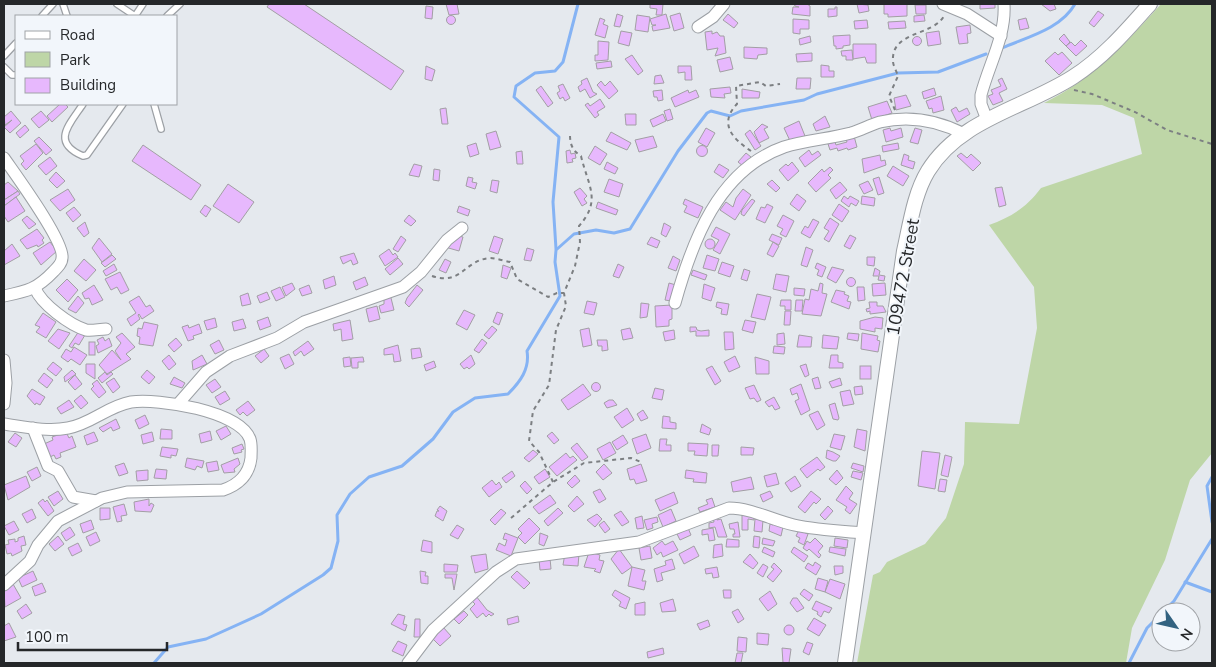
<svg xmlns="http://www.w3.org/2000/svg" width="1216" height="667" font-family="'Nunito Sans',sans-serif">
  <rect width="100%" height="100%" fill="#e5e9ee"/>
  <path fill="#bed6a7" d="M1161,4H1212V453L1190,480L1165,560L1132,628L1126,663H857L873,575L880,572L887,562L925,544L946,518L964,464L965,422L1019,424L1037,328L1034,287L989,225C1011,217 1026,208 1041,188L1142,154L1134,118L1102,105L1044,103C1093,79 1126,43 1161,4Z"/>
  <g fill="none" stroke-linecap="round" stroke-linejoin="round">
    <g stroke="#85b3f4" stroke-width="3">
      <path d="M1002,48C1027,37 1061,29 1075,4"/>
      <path d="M556,249L553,202L559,137L514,97L516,86L535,73L555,71L563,62L578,4"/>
      <path d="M1212,477L1207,486L1212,522"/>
      <path d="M1185,582L1212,592"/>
      <path d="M1163,612L1174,601L1212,539"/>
      <path d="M154,663L168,647L206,639L261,614L323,575L331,568L338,541L337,515L350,494L369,477L402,466L433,439L453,412L475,398L508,394C520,382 530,369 527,351L560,296L555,262L556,250L574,234L596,230L614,233L630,229L678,151L707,113L711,111L730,116L741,111L804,100L817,94L898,73L938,72L986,54"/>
      <path d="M1129,663L1147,628L1161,614"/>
    </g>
  </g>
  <g fill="#e7b8fd" stroke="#a29fa4">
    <path d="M269,4H304L404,71L391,90L267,7Z"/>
    <path d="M446,4H457L459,14L449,15Z"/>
    <path d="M650,4H663L662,15H656L657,9L650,8Z"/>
    <path d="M794,4H807L810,6V16L792,14L793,7H799L795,6Z"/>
    <path d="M857,4L868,5L869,11L859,13Z"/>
    <path d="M884,4H907V16L888,17V14H884Z"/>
    <path d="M980,4H995V8L980,9Z"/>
    <path d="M1041,4H1054L1056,9L1050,11Z"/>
    <path d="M915,5H926V14H916Z"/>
    <path d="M426,6L433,7L432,19L425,18Z"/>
    <path d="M835,7H837V16L828,17V9H835Z"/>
    <path d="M1098,11L1104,15L1094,27L1089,23Z"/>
    <path d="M680,13L684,28L674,31L670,16Z"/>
    <path d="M617,14L623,16L620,27L614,26Z"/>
    <path d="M666,14L670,28L653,31L652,26L656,25H652L650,19Z"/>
    <path d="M728,14L738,23L734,28L723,20Z"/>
    <path d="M637,15L650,17L648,32L635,30Z"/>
    <path d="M924,15L925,21L914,22V16Z"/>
    <circle cx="451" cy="20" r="4.5"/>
    <path d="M600,18L605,20L603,24L608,26L605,38L595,35Z"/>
    <path d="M1026,18L1029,28L1020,30L1018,20Z"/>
    <path d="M793,19L809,20V29H800V34L793,33Z"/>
    <path d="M867,20L868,28L855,29L854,21Z"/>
    <path d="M905,21L906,28L889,29L888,22Z"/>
    <path d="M970,25L971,33L967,34L968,43L959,44L956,27Z"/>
    <path d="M621,31L632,33L629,46L618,43Z"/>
    <path d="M712,31V34L717,32L720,36H724L726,53L715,56L718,48L707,50L705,32Z"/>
    <path d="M939,31L941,44L928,46L926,33Z"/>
    <path d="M1064,34L1070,42L1066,46L1059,39Z"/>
    <path d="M850,35V45L843,46V48L836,49V46H834L833,36Z"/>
    <path d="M810,36L811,42L800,45L799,39Z"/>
    <circle cx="917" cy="41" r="4.5"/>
    <path d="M1081,40L1087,46L1076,56L1066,46L1071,42L1075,46Z"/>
    <path d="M598,41L609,42L608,60L595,61V55H598Z"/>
    <path d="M853,44H876V63H867L865,57L853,59Z"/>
    <path d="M744,47L767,48V54L758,55L757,59L744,58Z"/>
    <path d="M852,50L853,60H846V56H842L841,51Z"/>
    <path d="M1055,52L1058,55L1062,52L1072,63L1059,75L1045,61Z"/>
    <path d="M812,53V61L797,62L796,54Z"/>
    <path d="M632,55L643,71L638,75L625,59Z"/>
    <path d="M730,57L733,69L720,72L717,60Z"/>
    <path d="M611,61L612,67L597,69L596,63Z"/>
    <path d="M821,65L829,66V71H834V77H821Z"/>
    <path d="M426,66L435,70L432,81L425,79Z"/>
    <path d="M678,66H691L692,80H685V72L678,73Z"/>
    <path d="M661,75L664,83L654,84L655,76Z"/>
    <path d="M587,78L593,92L597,94L590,98L585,89L580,92L578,87L582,84L581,81Z"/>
    <path d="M797,78H811L810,89H796Z"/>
    <path d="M1002,78L1007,89L999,93L1003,101L993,105L988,96L993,94L991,90L1001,86L998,80Z"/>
    <path d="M601,81L605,86L610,81L618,91L609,99L597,85Z"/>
    <path d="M563,84L570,98L565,101L563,97L560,99L557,93L560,91L558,86Z"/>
    <path d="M541,86L553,103L548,107L536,90Z"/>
    <path d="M730,87L731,93L724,94L725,98L711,97L710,89Z"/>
    <path d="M934,88L936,95L924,99L922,92Z"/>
    <path d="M742,89L760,92L759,98H742Z"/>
    <path d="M662,90L663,100L658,101L657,97H654L653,91Z"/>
    <path d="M688,90L689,93L696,90L699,97L675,107L671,98Z"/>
    <path d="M906,95L911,106L896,110L894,98Z"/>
    <path d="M941,96L944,110L933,113L932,108L929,109L926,101Z"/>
    <path d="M600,99L605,107L597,112L599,115L595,118L585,105L588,103L590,106Z"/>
    <path d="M887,101L892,113L872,120L868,107Z"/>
    <path d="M60,104H65L68,107L52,122L47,116Z"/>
    <path d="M956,107L959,112L967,108L970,114L957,122L951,110Z"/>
    <path d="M446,108L448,124H442L440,109Z"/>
    <path d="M670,109L673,119L667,121L664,111Z"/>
    <path d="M11,111L21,123L10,133L4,127L12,120L5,125L4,117Z"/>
    <path d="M41,111L49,120L39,128L31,119Z"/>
    <path d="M625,114H636V125H626Z"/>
    <path d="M663,114L666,121L653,127L650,120Z"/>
    <path d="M825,116L830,127L816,131L813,124Z"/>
    <path d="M799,121L805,136L791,143L784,128Z"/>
    <path d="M762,124L768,127L764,129L769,138L759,143L754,132Z"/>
    <path d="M25,125L29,130L20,138L16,133Z"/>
    <path d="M706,128L715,133L707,147L698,142Z"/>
    <path d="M890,128L891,131L901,128L903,137L886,142L883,130Z"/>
    <path d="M915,128L922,130L918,144L910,142Z"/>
    <path d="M750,130L761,146L755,150L745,134Z"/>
    <path d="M496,131L501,147L490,150L486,134Z"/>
    <path d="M611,132L631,143L627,150L606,141Z"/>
    <path d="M653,136L657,147L639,152L635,140Z"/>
    <path d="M854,136L857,147L848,150L847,148L838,151L837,148L830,150L828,144L835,142L836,145L847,142L846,139Z"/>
    <path d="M39,137L52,150L46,155L34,141Z"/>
    <path d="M476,143L479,154L470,157L467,146Z"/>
    <path d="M898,143L899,149L883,152L882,146Z"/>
    <path d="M36,144L43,153L26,170L21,164L24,161L20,156Z"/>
    <path d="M143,145L201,185L191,200L132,161Z"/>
    <circle cx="702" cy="151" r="5.5"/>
    <path d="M595,146L607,154L600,165L588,158Z"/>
    <path d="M570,150L571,154L575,153L576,158L572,159L573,162L567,163L566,151Z"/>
    <path d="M809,150L812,155L818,151L821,155L805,167L799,158Z"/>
    <path d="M522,151L523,164H517L516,152Z"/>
    <path d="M746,153L751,157L743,166L738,162Z"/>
    <path d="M961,153L967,158L971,154L981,163L973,171L957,156Z"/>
    <path d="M904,154L909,156L908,160L915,162L913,169L901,165Z"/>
    <path d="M880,155L881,161L885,160L886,165L864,173L862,159Z"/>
    <path d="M50,157L57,166L46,175L38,166Z"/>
    <path d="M607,162L618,168L615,174L604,169Z"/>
    <path d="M792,162L799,171L788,181L779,170L786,164L788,166Z"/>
    <path d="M414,164L422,166L419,177L409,175Z"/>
    <path d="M719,164L729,170L723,178L714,172Z"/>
    <path d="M893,166L909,176L903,186L887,176Z"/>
    <path d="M830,167L833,170L828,175L831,178L816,192L808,183L822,169L824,172Z"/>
    <path d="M434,169L440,170L439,181L433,180Z"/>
    <path d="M56,172L65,181L57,188L49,180Z"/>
    <path d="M468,177L473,178L472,182L477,183L475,189L466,186Z"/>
    <path d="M879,177L884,193L878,195L873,179Z"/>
    <path d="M609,179L623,184L619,197L604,192Z"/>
    <path d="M492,180L499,181L497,193L490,191Z"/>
    <path d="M772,180L780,188L776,192L767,184Z"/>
    <path d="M868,181L873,190L864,194L859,185Z"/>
    <path d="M8,182L18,191L4,200V185Z"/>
    <path d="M840,182L847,190L836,199L830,190Z"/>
    <path d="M228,184L254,202L239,223L213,206Z"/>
    <path d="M1002,187L1006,205L999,207L995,188Z"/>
    <path d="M580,188L587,196L584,199L587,203L582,206L574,192Z"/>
    <path d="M68,189L75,200L60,211L50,200Z"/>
    <path d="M743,189L751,195L735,220L720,210L726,202L733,207L736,198Z"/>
    <path d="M18,191L20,194L4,206V200Z"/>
    <path d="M797,194L806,201L799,211L790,204Z"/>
    <path d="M844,196L848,199L850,196L859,201L856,206L851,203L849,207L841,201Z"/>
    <path d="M862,196L875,198L874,206L861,204Z"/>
    <path d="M16,197L25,211L8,222L4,216V206Z"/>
    <path d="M685,199L703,207L698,218L684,212L687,206L683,204Z"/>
    <path d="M752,199L755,201L744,216L741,214L742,210Z"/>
    <path d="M598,202L618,210L616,215L596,208Z"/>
    <path d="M767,204L773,207L765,223L756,219L761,207L765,208Z"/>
    <path d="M839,204L849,211L842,222L832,215Z"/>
    <path d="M205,205L211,209L206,217L200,212Z"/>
    <path d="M459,206L470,210L468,216L457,212Z"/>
    <path d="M74,207L81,215L73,222L66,213Z"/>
    <path d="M409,215L416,221L411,226L404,221Z"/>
    <path d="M783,215L794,221L786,237L780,234L783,229L777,226Z"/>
    <path d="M27,216L36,224L29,229L22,220Z"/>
    <path d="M830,218L839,224L829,242L824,239L829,231L824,228Z"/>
    <path d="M813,219L819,222L810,238L801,233L805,226L808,228Z"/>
    <path d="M85,222L89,233L84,237L77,228Z"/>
    <path d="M664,223L671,227L666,237L661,234Z"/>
    <path d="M716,227L730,234L720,254L713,250L719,240L711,236Z"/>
    <path d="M37,229L44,238L42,240L44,243L38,247L37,245L27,249L20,240Z"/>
    <path d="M772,234L782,238L779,245L769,240Z"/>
    <path d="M455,235L463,237L459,251L445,247Z"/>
    <path d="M850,235L856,238L850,249L844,246Z"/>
    <path d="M401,236L406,240L398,252L393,249Z"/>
    <path d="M494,236L503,239L498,254L489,251Z"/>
    <path d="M651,237L660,241L657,248L647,244Z"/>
    <path d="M99,238L112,254L102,262L92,248Z"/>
    <circle cx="710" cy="244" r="5"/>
    <path d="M50,242L57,251L41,265L33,253Z"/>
    <path d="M773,242L779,246L773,257L767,254Z"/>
    <path d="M12,244L20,256L4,265V251Z"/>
    <path d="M806,247L813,250L807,267L801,265Z"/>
    <path d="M527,248L534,250L531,261L524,260Z"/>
    <path d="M389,249L393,255L395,253L398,257L385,266L379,256Z"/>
    <path d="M354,253L358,263L353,265L351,260L343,264L340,257Z"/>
    <path d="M112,255L116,259L105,267L101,263Z"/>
    <path d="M707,255L719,259L715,271L703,268Z"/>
    <path d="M673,256L680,260L676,271L668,268Z"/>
    <path d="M867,257H875L874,266L867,265Z"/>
    <path d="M398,258L403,264L390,275L385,269Z"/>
    <path d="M84,259L96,270L86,281L74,271Z"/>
    <path d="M445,259L451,262L446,273L439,270Z"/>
    <path d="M722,262L734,266L730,277L718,273Z"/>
    <path d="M817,263L826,267L822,277L817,275L819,270L815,268Z"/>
    <path d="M114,264L117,270L106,276L103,271Z"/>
    <path d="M618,264L624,267L619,278L613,276Z"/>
    <path d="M503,265L511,268L507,279L501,277Z"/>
    <path d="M832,267L844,270L836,283L827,278Z"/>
    <path d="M875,268L880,271L879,275L885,276L884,281L878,280L879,276H873Z"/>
    <path d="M744,269L750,271L747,281L741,279Z"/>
    <path d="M693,270L707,275L705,280L691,275Z"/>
    <path d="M120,272L129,290L121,294L117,287L111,290L105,279Z"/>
    <path d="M776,274L789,276L786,292L773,289Z"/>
    <path d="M334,276L336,285L325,289L323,280Z"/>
    <path d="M365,277L368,285L356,290L353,282Z"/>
    <circle cx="851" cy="282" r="4.5"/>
    <path d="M67,279L78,290L68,302L56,290Z"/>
    <path d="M292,283L295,289L286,296L282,287Z"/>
    <path d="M669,283L676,285L671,301L665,300Z"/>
    <path d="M820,283L823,284L822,293L827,294L821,316L802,314L805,299L809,300L811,289L818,291Z"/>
    <path d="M885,283L886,295L873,296L872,284Z"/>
    <path d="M704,284L715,288L711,301L702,298Z"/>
    <path d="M94,285L103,300L92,305L89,298L85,299L82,293Z"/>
    <path d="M309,285L312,293L302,296L299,289Z"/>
    <path d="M417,285L423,290L409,307L405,303L407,298Z"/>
    <path d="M280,287L285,297L276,301L271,291Z"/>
    <path d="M857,287H864L865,300L858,301Z"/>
    <path d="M794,288L805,289L804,296L794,295Z"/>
    <path d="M836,290L845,292L844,294L849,296L847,301L851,302L849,309L831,302Z"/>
    <path d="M267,292L270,299L260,303L257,296Z"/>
    <path d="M248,293L251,304L242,306L240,296Z"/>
    <path d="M390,294L394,310L381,313L379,306L384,304V296Z"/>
    <path d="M757,294L771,297L765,320L751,317Z"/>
    <path d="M78,296L84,303L76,313L68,309Z"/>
    <path d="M139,296L146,307L150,305L154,311L142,319L139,314L138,315L140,319L131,326L127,319L136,313L129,302Z"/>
    <path d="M781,300H791V310H785V306H780Z"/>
    <path d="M796,300H803L802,311H795Z"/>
    <path d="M587,301L597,303L594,315L584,313Z"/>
    <path d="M717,302L729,304L727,315L721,314L722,309L716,307Z"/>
    <path d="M869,302H877V306H883L886,312L870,314V311L867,312L866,309L870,308Z"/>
    <path d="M641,303L649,304L647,317L640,318Z"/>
    <path d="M672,305V319L669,320V326L656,327L655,306Z"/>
    <path d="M377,306L380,319L369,322L366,309Z"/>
    <path d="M464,310L475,315L467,330L456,324Z"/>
    <path d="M785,311H791L790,325H784Z"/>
    <path d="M497,312L503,314L499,325L493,322Z"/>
    <path d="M43,313L56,322L46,338L36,332L40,327L35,325Z"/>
    <path d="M268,317L271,326L260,330L257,321Z"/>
    <path d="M875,317L883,318L882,329L875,328V332L860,329V321Z"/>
    <path d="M215,318L217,327L207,330L204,321Z"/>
    <path d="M243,319L246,328L234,331L232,322Z"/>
    <path d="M350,320L353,339L342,341L341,329L334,331L333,324Z"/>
    <path d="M745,320L756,322L753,333L742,330Z"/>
    <path d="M144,322L158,325L153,346L139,344L140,337L137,336L138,328L142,329Z"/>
    <path d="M199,324L202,333L193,336L194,339L188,341L182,327L188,325L189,328Z"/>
    <path d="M492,326L497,330L489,339L484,335Z"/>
    <path d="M690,327H696L697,330L701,331L709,330V336H696V331L690,332Z"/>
    <path d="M589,328L592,345L583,347L580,330Z"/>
    <path d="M630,328L633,338L623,340L621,330Z"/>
    <path d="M58,329L70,333L59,349L48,341Z"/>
    <path d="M674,330L675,339L665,341L663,332Z"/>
    <path d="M79,331L85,335L79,345L75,343L72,348L69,346Z"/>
    <path d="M724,332H733L734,349L725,350Z"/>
    <path d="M122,333L135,347L126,354L131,359L107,374L99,365L112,350L121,360L115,351L121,343L116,337Z"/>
    <path d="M784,333L785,344L777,345V334Z"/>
    <path d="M848,333L859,334L858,341L847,339Z"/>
    <path d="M862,333L878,336L877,340L880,341L878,352L861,349Z"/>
    <path d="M799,335L812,337L811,347H797Z"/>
    <path d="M823,335L839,337L837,349L822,348Z"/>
    <path d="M103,337L105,341L109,338L112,346L98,353L96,346L99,344L97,340Z"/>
    <path d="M176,338L182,345L174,352L168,345Z"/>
    <path d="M482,339L487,343L479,353L474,350Z"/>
    <path d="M219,340L224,350L215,354L210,345Z"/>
    <path d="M597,340H607L608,350L602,351V346H598Z"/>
    <path d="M308,341L314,349L304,356L301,351L295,356L293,352Z"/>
    <rect x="89" y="342" width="6" height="13"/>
    <path d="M398,345L401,361L394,362L393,354L384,355V349Z"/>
    <path d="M774,346L785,347L784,354L773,353Z"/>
    <path d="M74,347L87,355L80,365L71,359L68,362L61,357L66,349L71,352Z"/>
    <path d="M420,348L422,357L412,359L411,349Z"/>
    <path d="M264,349L269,356L261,363L255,356Z"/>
    <path d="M289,354L294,364L285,369L280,358Z"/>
    <path d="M169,355L176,364L169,370L162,361Z"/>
    <path d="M202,355L207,364L193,370L192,361Z"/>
    <path d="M471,355L475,364L469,369L467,367L464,369L460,364Z"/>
    <path d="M831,355H838V362L843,363V368H829Z"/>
    <path d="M735,356L740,367L729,372L724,362Z"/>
    <path d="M350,357L351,366L344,367L343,358Z"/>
    <path d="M363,357L364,362H358V368H352L351,358Z"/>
    <path d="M755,357L769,361V374H756Z"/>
    <path d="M434,361L436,367L426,371L424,365Z"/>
    <path d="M53,362L62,369L56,376L47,369Z"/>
    <path d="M86,364H95V379L86,373Z"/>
    <path d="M806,364L809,375L805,377L800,366Z"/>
    <path d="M712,366L721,381L715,385L706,369Z"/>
    <rect x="860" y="366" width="11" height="13"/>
    <path d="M72,370L76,374L65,382L64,377Z"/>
    <path d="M147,370L155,377L149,384L141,377Z"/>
    <path d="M105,372L107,375L111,372L113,374L102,383L98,378Z"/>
    <path d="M44,373L53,380L47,388L38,381Z"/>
    <path d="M75,375L82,384L75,390L68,382Z"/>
    <path d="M174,377L185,383L182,388L170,384Z"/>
    <path d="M818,377L821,388L815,389L812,379Z"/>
    <path d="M114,378L120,387L113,393L106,383Z"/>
    <path d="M840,378L842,385L832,388L829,382Z"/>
    <path d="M215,379L221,387L212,393L206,385Z"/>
    <path d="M97,380L106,392L99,398L91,389L94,386L92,384Z"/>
    <circle cx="596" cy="387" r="4.5"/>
    <path d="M583,384L591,395L568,410L561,400Z"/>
    <path d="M801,384L810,410L801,415L795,401L799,399L797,393L792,395L790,389Z"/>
    <path d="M754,385L761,400L757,402L754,398L750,399L745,388Z"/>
    <path d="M862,386L863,394L855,395L854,387Z"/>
    <path d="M655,388L664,390L662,400L652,398Z"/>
    <path d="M32,389L45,397L40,405L36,403L35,405L27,396Z"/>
    <path d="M850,390L854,404L843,406L840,392Z"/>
    <path d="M225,391L230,399L220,405L215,397Z"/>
    <path d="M81,395L88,403L81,409L74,401Z"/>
    <path d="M774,397L780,408L775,410L772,405L769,407L765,402Z"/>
    <path d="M69,400L74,407L61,414L57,408Z"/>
    <path d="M609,400H613L617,405L607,408L604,403Z"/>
    <path d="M248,401L255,410L247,416L243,412L240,415L236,410Z"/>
    <path d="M835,403L839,418L838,420L833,419L829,405Z"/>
    <path d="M627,408L634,420L622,428L614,417Z"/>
    <path d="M643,410L648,418L641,421L637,414Z"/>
    <path d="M818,411L825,425L817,430L809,415Z"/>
    <path d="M145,415L149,424L139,429L135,420Z"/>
    <path d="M663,416L670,417V422L676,423V429L662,428Z"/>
    <path d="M116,419L120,428L113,431L111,427L103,432L99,428Z"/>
    <path d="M702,424L711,429L709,435L700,432Z"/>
    <path d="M226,426L231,434L221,440L216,431Z"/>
    <path d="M161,429L172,430V439H160Z"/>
    <path d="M857,429L867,431L865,451L854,447Z"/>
    <path d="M210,431L212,440L201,443L199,434Z"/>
    <path d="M66,432L69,438L72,436L76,447L60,453L61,457L56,459L54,455L50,457L44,444L53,440L52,437Z"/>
    <path d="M94,432L98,441L87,445L84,436Z"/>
    <path d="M152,432L154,441L143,444L141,435Z"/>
    <path d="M552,432L559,440L554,444L547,436Z"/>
    <path d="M15,433L22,438L16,447L8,442Z"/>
    <path d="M646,434L651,448L637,454L632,439Z"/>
    <path d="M834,434L845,436L841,450L830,447Z"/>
    <path d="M623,435L628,443L617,450L612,442Z"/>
    <path d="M660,439H667L666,445H671V451H659Z"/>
    <path d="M610,442L616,453L603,460L597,449Z"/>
    <path d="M577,443L588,457L582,461L571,448Z"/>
    <path d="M688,443L708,444L707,456L694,455L695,451H688Z"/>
    <path d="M242,444L244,449L241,450L242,452L234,454L232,448Z"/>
    <path d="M712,445H719L718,456H712Z"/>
    <path d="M162,447L178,449L176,456L171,455V458L160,456Z"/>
    <path d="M741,447L754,448L753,455H741Z"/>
    <path d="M533,450L538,454L529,462L524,458Z"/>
    <path d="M827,450L833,452L840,456L836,461H833L826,458Z"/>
    <path d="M922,451L940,453L935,489L918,486Z"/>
    <path d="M566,453L570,458L573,456L577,460L557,476L549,467Z"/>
    <path d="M945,455L952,457L948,477L941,475Z"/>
    <path d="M817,457L825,467L820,471L818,469L807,478L800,469Z"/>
    <path d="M187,458L204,461L202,468L197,466L195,470L185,467Z"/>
    <path d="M238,458L240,464L234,469L235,472L224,473L221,465Z"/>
    <path d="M217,461L219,470L208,472L206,463Z"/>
    <path d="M124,463L128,473L119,476L115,466Z"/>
    <path d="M853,463L864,466L863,472L851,468Z"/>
    <path d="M604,464L612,473L603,480L596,472Z"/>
    <path d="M641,464L647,481L636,484L634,479L630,480L627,469Z"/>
    <path d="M37,467L41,476L32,481L27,472Z"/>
    <path d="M156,469L167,470L166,479L154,478Z"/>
    <path d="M545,469L550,477L539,484L534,477Z"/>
    <path d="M148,470V480L137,481L136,471Z"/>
    <path d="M686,470L707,473L706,483L693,482L694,479L685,478Z"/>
    <path d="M837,470L843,478L836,485L829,479Z"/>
    <path d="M512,471L515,476L506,483L502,478Z"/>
    <path d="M853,471L863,473L861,480L851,477Z"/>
    <path d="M776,473L779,484L767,487L764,476Z"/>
    <path d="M575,475L580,481L572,488L567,483Z"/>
    <path d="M26,476L30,487L8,500L4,485Z"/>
    <path d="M795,476L801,486L791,492L785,483Z"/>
    <path d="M751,477L754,489L733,492L731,482Z"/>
    <path d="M940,479L947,480L945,492L938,491Z"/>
    <path d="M492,480L496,485L499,482L502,487L489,497L482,488Z"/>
    <path d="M525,481L532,489L527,494L520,486Z"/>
    <path d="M846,486L853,493L849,499L857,504L850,514L845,510L847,507L836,500Z"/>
    <path d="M600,489L606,499L599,503L593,492Z"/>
    <path d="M58,491L63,499L54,506L48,497Z"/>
    <path d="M770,491L773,497L763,502L760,495Z"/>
    <path d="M811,491L821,499L816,504L814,502L805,513L798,507Z"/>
    <path d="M674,492L678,503L660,511L655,500Z"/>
    <path d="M550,495L556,503L539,514L533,507Z"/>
    <path d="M577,496L584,504L574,512L568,506Z"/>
    <path d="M712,498L715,507L700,512L698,508L708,504L706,500Z"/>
    <path d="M43,499L45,502L47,500L54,511L48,516L38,503Z"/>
    <path d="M149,499V506L151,503L154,505L151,512L135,511L134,502Z"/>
    <path d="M124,504L127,515L121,516L122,521L117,522L113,507Z"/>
    <path d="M440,506L447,511L443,521L435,516L437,511H439L437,510Z"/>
    <path d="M828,506L833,511L825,520L820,515Z"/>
    <path d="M100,508H110V519L100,520Z"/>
    <path d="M558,508L563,513L548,526L544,521Z"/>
    <path d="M32,509L36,518L27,523L22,514Z"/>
    <path d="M501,509L506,513L495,525L490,520Z"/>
    <path d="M671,509L676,521L663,527L658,515Z"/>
    <path d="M621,511L629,522L622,526L614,515Z"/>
    <path d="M597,514L602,519L595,527L587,520Z"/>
    <path d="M742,514H754V520L748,519V530H742Z"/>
    <path d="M642,516L644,528L637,529L635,518Z"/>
    <path d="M657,517L658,522L652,524L653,528L647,530L644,520Z"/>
    <path d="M713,517H717V520L721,519L727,537H718L715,527L709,528V523L714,522Z"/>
    <path d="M529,518L540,529L525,544L518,537L522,533L518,529Z"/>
    <path d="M755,519L763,520L762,532L754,531Z"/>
    <path d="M91,520L94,529L83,533L80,524Z"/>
    <path d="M14,521L19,530L9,535L4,526Z"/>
    <path d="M604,521L610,529L605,533L599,525Z"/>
    <path d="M738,522L740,537H733V534H735L734,529H730L729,524Z"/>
    <path d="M774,522L783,527L781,536L769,531L770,524L773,525Z"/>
    <path d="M457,525L464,529L458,539L450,535Z"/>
    <path d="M70,527L75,535L66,541L61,533Z"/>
    <path d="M688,528L691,535L680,540L677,534Z"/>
    <path d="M713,528L715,540L709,541L708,534L702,535V530Z"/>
    <path d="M799,530L808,534L804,545L798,542L800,538L796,536Z"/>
    <path d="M96,532L100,541L90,546L86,537Z"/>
    <path d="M505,533L518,538L511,556L496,550L499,543L505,546L507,540L503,539Z"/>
    <path d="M540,533L548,536L544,546L539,544Z"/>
    <path d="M24,536L26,545L21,546L22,551L12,556L11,553L7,554L5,545L9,544L8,540L15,539V542L18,541V538Z"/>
    <path d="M58,536L64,544L55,551L49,544Z"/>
    <path d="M754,536L760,537L759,548L753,547Z"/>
    <path d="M763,538L775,541L773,546L762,544Z"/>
    <path d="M815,538L823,546L818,552L821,555L819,558L809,549L807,551L803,548L807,541L810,543Z"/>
    <path d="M835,538L848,540L847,548L834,546Z"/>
    <path d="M727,539L739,540V547H726Z"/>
    <path d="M423,540L432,542V553L421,551Z"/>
    <path d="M662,541L665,545L673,541L678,550L663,557L661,552L657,555L653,548Z"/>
    <path d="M78,543L82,551L72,556L68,548Z"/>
    <path d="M722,544L723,556L713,558L714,545Z"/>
    <path d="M650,546L652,558L641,560L639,548Z"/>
    <path d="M694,546L699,556L684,564L679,554Z"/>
    <path d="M764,547L775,552L773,557L762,552Z"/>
    <path d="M794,547L808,556L804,562L791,552Z"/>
    <path d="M830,547L846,549L845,556L829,552Z"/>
    <path d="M619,549L632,567L622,574L611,559Z"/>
    <path d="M589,552L600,555L599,560L604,561L600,573L594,571L596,569L584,567Z"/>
    <path d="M565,553L579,554L578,566L563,565Z"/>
    <path d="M486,554L488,569L475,573L471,556Z"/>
    <path d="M750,554L758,563L753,569L743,562Z"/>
    <path d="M550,558L551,569L540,570L539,559Z"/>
    <path d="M672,559L675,569L661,573L663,580L657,582L654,569L666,565L665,561Z"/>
    <path d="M815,562L821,566L816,575L805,568L808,563L813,566Z"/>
    <path d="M774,563L782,571L773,582L767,577L774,569L771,567Z"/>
    <path d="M444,564L458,565L457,572H444Z"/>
    <path d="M763,564L768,567L763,577L757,573Z"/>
    <path d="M834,566H843V573L835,575Z"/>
    <path d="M632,567L645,570L642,581H646L644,590L628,586Z"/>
    <path d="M717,567L719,577L713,578L712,573L706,574L705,569Z"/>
    <path d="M33,571L37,580L22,587L18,578Z"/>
    <path d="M420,571L426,572L425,576H428V584L421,583Z"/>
    <path d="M517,571L530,583L524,589L511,577Z"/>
    <path d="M445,574H457L454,590L452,578H445Z"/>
    <path d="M818,578L828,581L825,592L815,589Z"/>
    <path d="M830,579L845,584L840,599L825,592Z"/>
    <path d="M42,583L46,592L35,596L32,587Z"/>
    <path d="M13,584L21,598L5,607L4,590Z"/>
    <path d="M804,589L813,595L809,601L800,594Z"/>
    <path d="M615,590L630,598L626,609L619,606L621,602L612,595Z"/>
    <path d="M723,590H731V598H724Z"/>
    <path d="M770,591L777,604L768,611L759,599Z"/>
    <path d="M476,596L487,610L494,614L491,616L489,614L486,617L483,613L477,618L470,609L475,604L471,600Z"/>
    <path d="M793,598H797L804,608L797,612L790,603Z"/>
    <path d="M673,599L676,611L662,612L660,603Z"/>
    <path d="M816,601L832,608L829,613L824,611L821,617L817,614L818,612L812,609Z"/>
    <path d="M645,602V615H635V604Z"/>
    <path d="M26,604L32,613L22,619L17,611Z"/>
    <path d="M738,609L744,619L738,623L732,612Z"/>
    <path d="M464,611L468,615L459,624L454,619Z"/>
    <path d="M398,614L405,616L403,624L407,625L405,631L391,624Z"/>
    <path d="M518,616L519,622L508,625L507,619Z"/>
    <path d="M814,618L826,625L819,636L807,629Z"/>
    <path d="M415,619H420V637H414Z"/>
    <path d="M708,620L710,626L700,630L697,624Z"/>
    <path d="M9,623L16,637L4,641V626Z"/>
    <circle cx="789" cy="630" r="5"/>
    <path d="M443,627L451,636L440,646L432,638Z"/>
    <path d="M757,633L769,634L768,645L757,644Z"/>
    <path d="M738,637L747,638L746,652L737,651Z"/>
    <path d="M398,641L407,645L403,656L392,651Z"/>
    <path d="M807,642L813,644L809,655L803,652Z"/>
    <path d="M663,648L664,654L648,658L647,652Z"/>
    <path d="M782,648L791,649L789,663H783Z"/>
    <path d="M737,653H743L741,663H735Z"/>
  </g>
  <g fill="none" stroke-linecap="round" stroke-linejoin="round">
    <g stroke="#9ca0a5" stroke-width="8">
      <g id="service">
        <path d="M63,4L67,16"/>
        <path d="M117,4L135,16"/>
        <path d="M42,16L53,4"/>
        <path d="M135,16L143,4"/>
        <path d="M167,16L180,4"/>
        <path d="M4,56L16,43"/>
        <path d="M4,67L12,75H16"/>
        <path d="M83,104C70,124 50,142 83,156L87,155L123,104"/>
        <path d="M154,104L161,129"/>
      </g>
    </g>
    <g stroke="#9ca0a5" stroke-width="13">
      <g id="minor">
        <path d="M943,4L967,14L1001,36"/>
        <path d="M698,27L713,17L724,4"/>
        <path d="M987,120L981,104V95C989,64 1006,36 1004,4"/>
        <path d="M4,158C15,174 65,242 62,258C62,263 58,267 54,271C37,289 28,291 4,296"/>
        <path d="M35,288C41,304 70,325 86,330C92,331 100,329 106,329"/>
        <path d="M675,303C692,242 718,170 784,147C806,140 829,139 851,133C861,130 870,125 880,122C910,115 937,120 964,134"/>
        <path d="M4,360L6,383L4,404"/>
        <path d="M178,404L206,372L230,356L277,338L304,322L403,287L421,272L447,240L462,228"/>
        <path d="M4,424C25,427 47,432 68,428C91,424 108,406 131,402C158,398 240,411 250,439C252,445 251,452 251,458C249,475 238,485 223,490L127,492L102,498L58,521L38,545L30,561L4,585"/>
        <path d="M33,428L48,466L58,471L73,497L96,501"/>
        <path d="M408,663L433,630L496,572L516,559L639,542L729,508C751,508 772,520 794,525C817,530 840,531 864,533"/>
      </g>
    </g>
    <g stroke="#9ca0a5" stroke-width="16">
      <path id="tertiary" d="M845,663L904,251C910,225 914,194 928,171C960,119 1025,108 1073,77C1103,58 1127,30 1150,4"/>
    </g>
    <g stroke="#7c7f82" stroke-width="2" stroke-dasharray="4 4" stroke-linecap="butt">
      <path d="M1074,90L1092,94L1135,112L1167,130L1212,144"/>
      <path d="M895,110L889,96L898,76C897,72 893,66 893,61C891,31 933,36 944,16"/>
      <path d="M751,151C733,139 718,124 737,104L736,86L760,82L766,86L780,84"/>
      <path d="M432,276C462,286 464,260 490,258C496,258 504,261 510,262L517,279L548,297L557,293H564"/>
      <path d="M553,482L539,452L529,441L533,411L549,385L556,330L566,306L564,293L575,266L580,242L579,226C602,200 588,186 581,156C573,151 570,145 570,135"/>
      <path d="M511,518L553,482L584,463L631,458L641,462"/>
    </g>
    <use href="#service" stroke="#fff" stroke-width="5.5"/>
    <use href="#minor" stroke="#fff" stroke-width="11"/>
    <use href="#tertiary" stroke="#fff" stroke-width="14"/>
  </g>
  <g text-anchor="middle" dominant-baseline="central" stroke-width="4" stroke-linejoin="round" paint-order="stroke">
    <g font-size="18" fill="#252729" stroke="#f2f6fb">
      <text transform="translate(903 277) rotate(-80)">109472 Street</text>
    </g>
  </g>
  <rect width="1216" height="667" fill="none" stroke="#252729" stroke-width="10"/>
  <rect x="15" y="15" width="162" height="90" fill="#f2f6fb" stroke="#a0a3a7"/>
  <rect x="25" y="31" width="25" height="8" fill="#ffffff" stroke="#a0a3a7"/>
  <text x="60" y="40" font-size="15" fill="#252729">Road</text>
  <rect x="25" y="52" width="25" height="15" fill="#bed6a7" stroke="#a0a3a7"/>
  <text x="60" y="65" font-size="15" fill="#252729">Park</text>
  <rect x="25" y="78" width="25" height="15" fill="#e7b8fd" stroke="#a0a3a7"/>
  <text x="60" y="90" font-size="15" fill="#252729">Building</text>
  <g transform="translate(1176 627) rotate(124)"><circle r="24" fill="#f2f6fb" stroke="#a0a3a7"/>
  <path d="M0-4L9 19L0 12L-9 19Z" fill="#326280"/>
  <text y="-8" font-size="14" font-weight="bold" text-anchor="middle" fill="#252729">N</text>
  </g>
  <path d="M18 642v8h149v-8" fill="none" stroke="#252729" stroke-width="2.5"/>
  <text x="25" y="642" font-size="15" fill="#252729" stroke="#f2f6fb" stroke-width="4" paint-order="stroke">100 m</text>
</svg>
